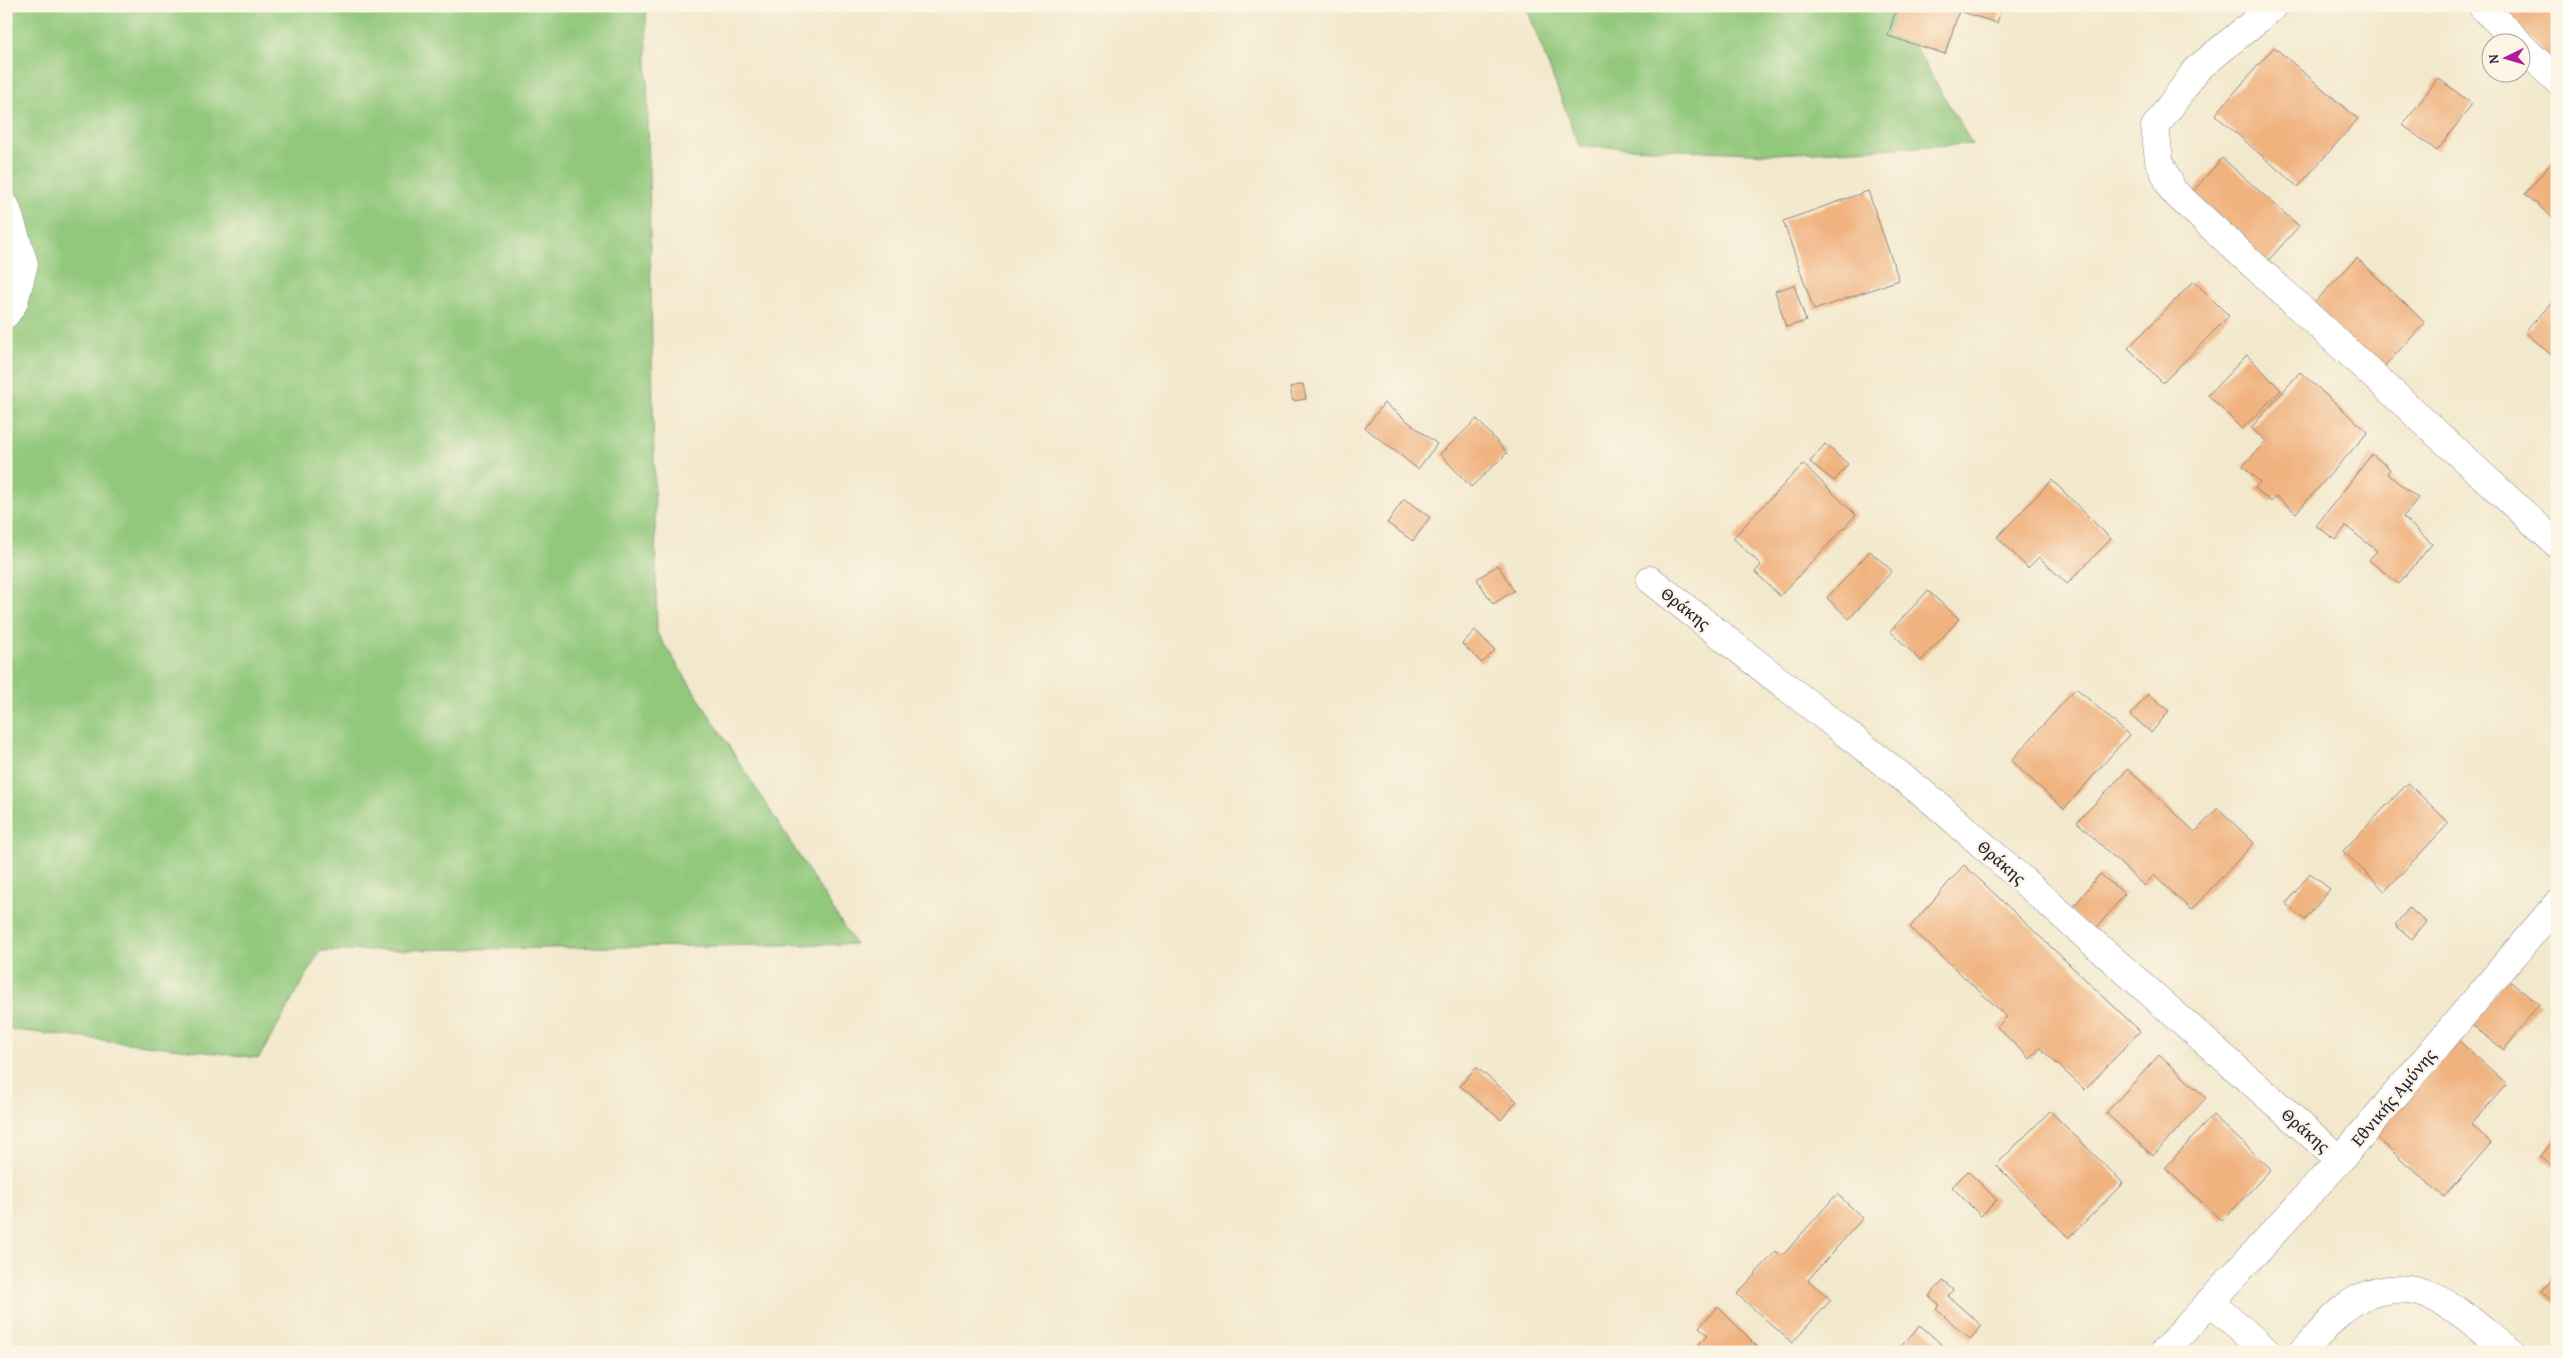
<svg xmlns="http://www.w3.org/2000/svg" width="2563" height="1358" font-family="'Gentium Book Plus',serif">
  <rect width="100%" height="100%" fill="#fcf5e5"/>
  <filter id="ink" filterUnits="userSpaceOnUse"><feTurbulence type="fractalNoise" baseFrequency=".02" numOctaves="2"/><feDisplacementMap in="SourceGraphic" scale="10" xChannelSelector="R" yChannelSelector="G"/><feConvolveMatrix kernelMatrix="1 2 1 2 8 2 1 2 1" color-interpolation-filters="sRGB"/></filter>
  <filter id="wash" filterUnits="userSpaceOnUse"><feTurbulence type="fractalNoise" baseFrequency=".0096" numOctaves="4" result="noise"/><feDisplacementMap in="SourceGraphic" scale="20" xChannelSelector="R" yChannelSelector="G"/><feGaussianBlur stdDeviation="1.12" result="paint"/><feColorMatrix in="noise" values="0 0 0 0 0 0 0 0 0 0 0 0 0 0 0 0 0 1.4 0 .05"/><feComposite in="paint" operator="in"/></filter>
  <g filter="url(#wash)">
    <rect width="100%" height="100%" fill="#f2e8cc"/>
    <g fill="#91c87b" stroke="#5a755b">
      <path d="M6,6H646L657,633L855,944L320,951L259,1058L6,1029Z"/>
      <path d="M1526,6H1891L1972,144L1775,154L1579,146Z"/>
    </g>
    <g id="blocks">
      <g fill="#f0b380">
        <path d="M1897,6H2002L1997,23L1959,11L1945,54L1888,36Z"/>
        <path d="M2501,6H2557V68Z"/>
        <path d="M2274,47L2358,119L2298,187L2215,115Z"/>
        <path d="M2438,78L2472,104L2437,151L2403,125Z"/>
        <path d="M2557,156V221L2525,194Z"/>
        <path d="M2222,158L2299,226L2266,263L2190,195Z"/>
        <path d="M1868,191L1899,280L1814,310L1783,221Z"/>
        <path d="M2357,258L2425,323L2381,370L2312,305Z"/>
        <path d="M2194,281L2229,316L2163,383L2128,348Z"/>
        <path d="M1794,285L1806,321L1786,327L1775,291Z"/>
        <path d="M2557,297V360L2525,332Z"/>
        <path d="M2247,355L2281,390L2242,429L2208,395Z"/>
        <path d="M2300,372L2368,432L2296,513L2276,496L2271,502L2255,488L2260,482L2243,466L2266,441L2251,428Z"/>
        <path d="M1303,384L1306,399L1293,401L1290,387Z"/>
        <path d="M1384,403L1437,444L1418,469L1365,428Z"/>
        <path d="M1477,419L1507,453L1471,487L1440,454Z"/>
        <path d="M1825,444L1848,464L1834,481L1810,462Z"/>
        <path d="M2372,454L2390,469L2387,474L2418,498L2403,517L2432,544L2399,584L2369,560L2377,551L2346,526L2336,540L2316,526Z"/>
        <path d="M1803,464L1856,515L1780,596L1755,572L1761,565L1733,538Z"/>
        <path d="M2052,480L2111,539L2067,584L2039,557L2028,568L1997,537Z"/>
        <path d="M1404,499L1430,517L1413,541L1387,523Z"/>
        <path d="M1870,551L1892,571L1849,619L1827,598Z"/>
        <path d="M1498,565L1514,591L1493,604L1477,579Z"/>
        <path d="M1928,591L1959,619L1921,661L1890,631Z"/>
        <path d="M1475,630L1495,650L1482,663L1462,644Z"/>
        <path d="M2076,688L2129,735L2064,809L2011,761Z"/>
        <path d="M2148,694L2169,711L2151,733L2131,715Z"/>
        <path d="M2128,769L2195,832L2218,808L2254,843L2191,910L2154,875L2144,886L2077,822Z"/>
        <path d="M2408,783L2449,823L2385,891L2343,851Z"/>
        <path d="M1964,865L2140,1031L2085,1090L2040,1048L2030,1059L1997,1027L2007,1017L1910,927Z"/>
        <path d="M2310,873L2330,889L2305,920L2286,904Z"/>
        <path d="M2100,874L2125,894L2094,931L2070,911Z"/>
        <path d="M2409,908L2426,922L2412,939L2395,925Z"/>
        <path d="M2507,979L2539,1004L2504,1050L2472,1025Z"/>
        <path d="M2459,1041L2507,1084L2471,1124L2491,1143L2444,1197L2375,1136Z"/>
        <path d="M2159,1055L2206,1098L2153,1156L2106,1113Z"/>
        <path d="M1476,1067L1517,1101L1501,1120L1460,1086Z"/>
        <path d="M2050,1111L2123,1183L2069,1238L1996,1165Z"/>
        <path d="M2213,1115L2271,1169L2222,1221L2165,1168Z"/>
        <path d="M2557,1135V1169L2540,1157Z"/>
        <path d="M1968,1171L1997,1200L1981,1216L1952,1187Z"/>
        <path d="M1837,1194L1863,1218L1808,1280L1831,1300L1792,1343L1737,1294L1776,1251L1782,1256Z"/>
        <path d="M2557,1272V1305L2541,1291Z"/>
        <path d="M1943,1281L1953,1290L1948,1296L1982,1326L1970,1339L1936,1309L1940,1305L1929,1296Z"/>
        <path d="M1718,1307L1763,1352H1691L1708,1335L1699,1327Z"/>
        <path d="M1920,1325L1950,1352H1896Z"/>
      </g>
    </g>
  </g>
  <g filter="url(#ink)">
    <use href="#blocks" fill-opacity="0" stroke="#8a8584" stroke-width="1"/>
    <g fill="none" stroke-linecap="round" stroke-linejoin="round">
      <g stroke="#8a8584" stroke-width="29">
        <g id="minor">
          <path d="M2274,6L2197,69L2155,127L2159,160L2173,191L2557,544"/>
          <path d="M2482,6L2518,42"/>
          <path d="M2520,45L2557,80"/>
          <path d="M6,207L24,264L14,302L6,314"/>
          <path d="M1650,580L1934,802L2340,1160"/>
          <path d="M2210,1301L2267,1352"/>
          <path d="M2164,1352L2340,1160L2557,904"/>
          <path d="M2303,1352C2320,1335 2337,1310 2358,1299C2422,1268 2464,1317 2510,1352"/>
        </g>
      </g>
      <use href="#minor" stroke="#fff" stroke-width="28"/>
    </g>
  </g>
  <g text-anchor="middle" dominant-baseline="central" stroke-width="5" stroke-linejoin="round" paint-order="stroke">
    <g font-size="18" fill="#22223b" stroke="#fcf5e5">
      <text transform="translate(1686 608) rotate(38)">Θράκης</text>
      <text transform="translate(2002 862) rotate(41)">Θράκης</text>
      <text transform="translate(2393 1097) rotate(-50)">Εθνικής Αμύνης</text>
      <text transform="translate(2306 1130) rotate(41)">Θράκης</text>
    </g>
  </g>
  <rect width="2563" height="1358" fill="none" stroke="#fcf5e5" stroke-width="25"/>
  <g transform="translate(2506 58) rotate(265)"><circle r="24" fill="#fcf5e5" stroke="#a5a1a1"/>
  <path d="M0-4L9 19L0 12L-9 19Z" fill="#b5179e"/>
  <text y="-8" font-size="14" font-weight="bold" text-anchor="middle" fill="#22223b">N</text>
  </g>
</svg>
